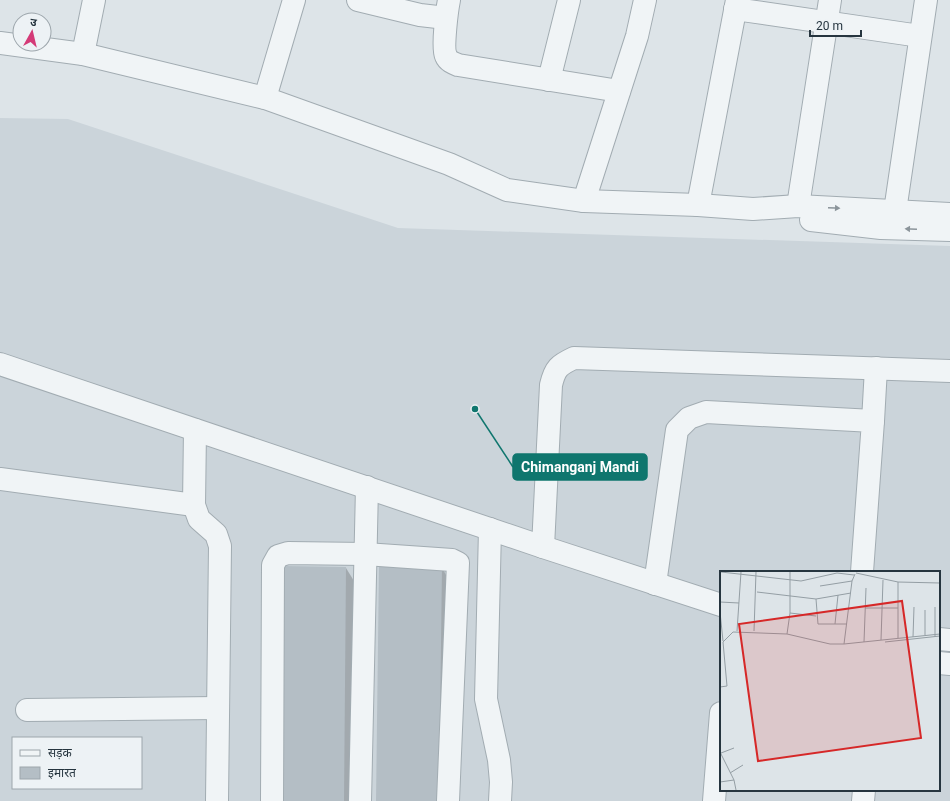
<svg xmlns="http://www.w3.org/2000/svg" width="950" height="801" font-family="Roboto,'Noto Sans Devanagari',sans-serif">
  <rect width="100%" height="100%" fill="#dde4e8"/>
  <path fill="#cbd4da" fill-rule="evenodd" d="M0,118L68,119L398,228L950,246V801H0ZM721,572H939V790H721ZM13,738H141V788H13Z"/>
  <g fill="#0003">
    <path d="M442,567L449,581L446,801H377Z"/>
    <path d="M346,568L354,581L351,801H282Z"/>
  </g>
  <g fill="#b4bec5">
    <path d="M379,565L442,566L439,801H376Z"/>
    <path d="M284,566L346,567L344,801H281Z"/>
  </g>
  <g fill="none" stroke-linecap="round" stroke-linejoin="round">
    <g stroke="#a2acb2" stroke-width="24">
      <g id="minor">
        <path d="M358,0L420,15L446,18"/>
        <path d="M449,0C447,10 442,48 446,56C448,61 453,63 458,65L619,91"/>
        <path d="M735,9L920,36"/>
        <path d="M0,43L83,54L265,98L449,164L507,190L584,201L698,205L753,209L798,206L950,214"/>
        <path d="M83,54L94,0"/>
        <path d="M549,80L569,0"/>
        <path d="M265,98L294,0"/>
        <path d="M584,201L637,36L645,0"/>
        <path d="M698,205L737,0"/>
        <path d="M798,206L830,0"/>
        <path d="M895,211L926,0"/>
        <path d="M811,220L881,228L950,230"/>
        <path d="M0,364L543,547L721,605"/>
        <path d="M873,421L876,368"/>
        <path d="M195,430L194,505L199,519L216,534L220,546L217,801"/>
        <path d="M0,479L194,505"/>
        <path d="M490,529L486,699L499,760L501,782L500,801"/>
        <path d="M543,547L551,385C555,368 559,365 574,358L950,371"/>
        <path d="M655,584L677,430L689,418L706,412L873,421L862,572"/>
        <path d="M939,639L950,640"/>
        <path d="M939,663L950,664"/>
        <path d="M27,710L218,708"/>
        <path d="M272,801L273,565L278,556L288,553L365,554L452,560L458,563L448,801"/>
        <path d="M360,801L367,487"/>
        <path d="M714,801L721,713"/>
        <path d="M863,801L864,790"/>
      </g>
    </g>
    <use href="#minor" stroke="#f0f4f6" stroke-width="22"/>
  </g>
  <defs><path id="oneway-solid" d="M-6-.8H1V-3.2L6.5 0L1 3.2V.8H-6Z"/></defs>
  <g fill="#8b949a">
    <use href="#oneway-solid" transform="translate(834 208) rotate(3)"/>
    <use href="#oneway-solid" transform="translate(911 229) rotate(-178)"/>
  </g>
  <g transform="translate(720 571)">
    <rect width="220" height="220" fill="#dde4e8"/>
    <path fill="none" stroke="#949ea4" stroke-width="1" d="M1,1L81,10L117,2L134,4M136,2L178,11L220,12M100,15L132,10M37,21L96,28M0,31L19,32M215,36V66M145,37H178M0,41L3,70M70,42L96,45M115,53L118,24M127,53H98L96,28L131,22M17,60L21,1M34,60L36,1M67,63L70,42V1M205,64V39M193,66L194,36M178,67V11M161,69L163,9M144,71L146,17M165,71L220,65M124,73L132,10L135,3M0,116L7,115L3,71L13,61L67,63L110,73H124L220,63M0,181L14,209L16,219M1,182L14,177M10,202L23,194M0,211L14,209"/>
    <path fill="#d62828" fill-opacity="0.15" stroke="#d62828" stroke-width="2" d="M182,30L201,167L38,190L19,53Z"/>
    <rect width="220" height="220" fill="none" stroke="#26353f" stroke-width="2"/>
  </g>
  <path fill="none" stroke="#0f766e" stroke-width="1.5" d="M475 409L513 467"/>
  <circle fill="#0f766e" stroke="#edf2f5" stroke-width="1.5" cx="475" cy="409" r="4"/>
  <rect fill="#0f766e" stroke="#0f766e" stroke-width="1.5" x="513" y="454" width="134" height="26" rx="4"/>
  <g font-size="14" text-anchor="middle" font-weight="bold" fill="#fff">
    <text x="580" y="472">Chimanganj Mandi</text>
  </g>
  <rect x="12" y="737" width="130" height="52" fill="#edf2f5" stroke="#9da6ac"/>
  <rect x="20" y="750" width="20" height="6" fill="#f0f4f6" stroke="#9da6ac"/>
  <text x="48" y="757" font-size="12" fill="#26353f">सड़क</text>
  <rect x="20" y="767" width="20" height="12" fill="#b4bec5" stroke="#9da6ac"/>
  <text x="48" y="777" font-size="12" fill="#26353f">इमारत</text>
  <g transform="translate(32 32) rotate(8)"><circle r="19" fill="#edf2f5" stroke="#9da6ac"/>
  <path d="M0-3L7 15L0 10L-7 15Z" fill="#d43a77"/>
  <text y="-6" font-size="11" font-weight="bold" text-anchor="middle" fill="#26353f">उ</text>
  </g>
  <path d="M810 30v6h51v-6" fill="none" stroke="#26353f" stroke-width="2"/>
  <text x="816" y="30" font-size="12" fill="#26353f" stroke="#edf2f5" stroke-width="3" paint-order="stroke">20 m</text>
</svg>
